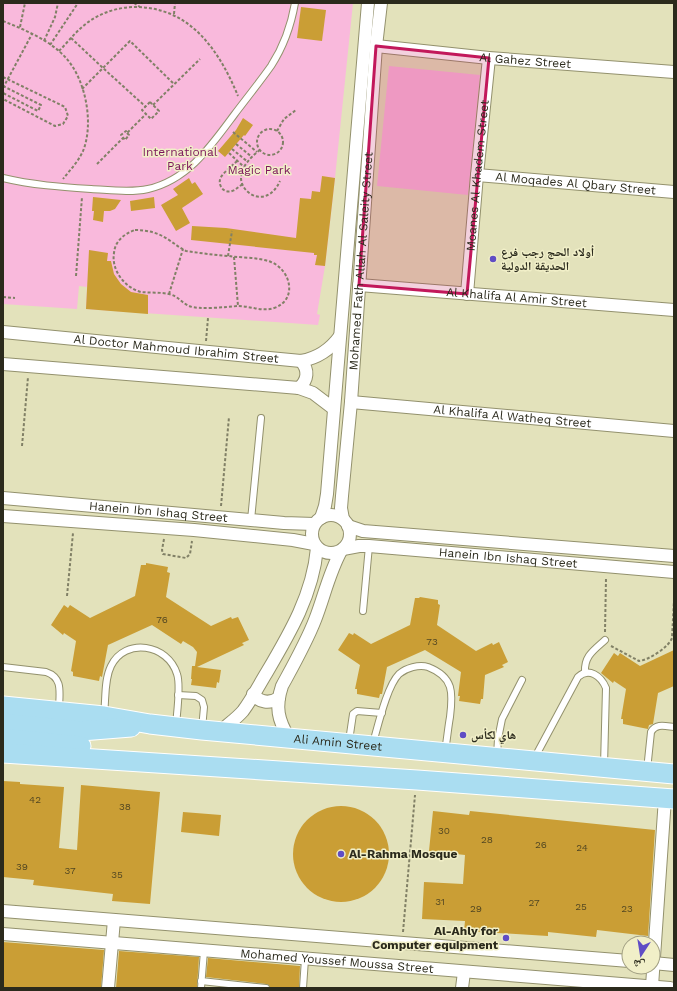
<svg xmlns="http://www.w3.org/2000/svg" width="677" height="991" font-family="'Work Sans','Noto Naskh Arabic',sans-serif">
  <rect width="100%" height="100%" fill="#e3e2bb"/>
  <g fill="#f9b9dc">
    <path d="M3,3H353L335,178L325,266L317,314L320,315L318,325L86,309L87,287L79,286L77,309L3,304Z"/>
    <path d="M389,66L480,75L468,195L377,186Z"/>
  </g>
  <g fill="#ca9e35">
    <path d="M301,7L326,10L322,41L297,38Z"/>
    <path d="M243,118L253,125L245,136L244,135L225,157L218,151L236,130Z"/>
    <path d="M322,176L335,178L325,266L315,265L317,255H314V253L191,240L192,226L226,228L296,238L300,198L311,199L312,191L320,192Z"/>
    <path d="M189,178L192,184L195,182L203,194L182,208L190,223L176,231L161,205L178,195L173,189Z"/>
    <path d="M93,197L121,200L115,209L110,211H104L103,222L93,220L94,211H92Z"/>
    <path d="M154,197L155,208L131,211L130,201Z"/>
    <path d="M89,250L108,253L107,261H111L114,274L121,284L131,292L148,295V314L86,309Z"/>
    <path d="M146,563L168,567L167,572L170,573L166,597L211,626L231,617L232,619L238,617L249,640L242,643L244,645L197,667L221,670L219,683L217,682L216,688L191,685L192,679H191L192,666H195L197,652L193,647L183,641L181,644L152,625L108,645L102,677L100,676L99,681L73,676V672L71,671L76,641L64,633L63,635L51,625L64,605L68,608L70,605L90,618L135,596L141,565H146Z"/>
    <path d="M420,597L438,600V604L440,605L437,625L476,651L492,643L493,645L499,642L508,662L502,665L504,667L485,675L483,699H481L480,704L459,701L460,696H458L461,672L425,650L387,667L382,694H380L379,698L357,694V689H355L360,665L338,650L349,633L353,635L354,633L371,644L410,625L415,598H419Z"/>
    <path d="M674,650V686L658,693L653,724L649,725L648,729L623,724V719H621L626,689L614,681L613,683L601,673L614,653L618,656L620,653L640,666Z"/>
    <path d="M3,781L20,782V784L64,787L59,848L77,850L81,785L160,792L150,904L112,901L113,894L33,885L34,880L3,877Z"/>
    <circle cx="341" cy="854" r="48"/>
    <path d="M433,811L469,815L470,811L655,830L648,936L597,930L596,937L548,932V936L464,931L465,921L422,919L424,882L463,884L465,855L429,851Z"/>
    <path d="M183,812L221,815L219,836L181,832Z"/>
    <path d="M3,942L104,950L101,988H3Z"/>
    <path d="M119,951L199,957L197,988H116Z"/>
    <path d="M208,958L300,966L299,988H270L269,985L266,984L206,977Z"/>
  </g>
  <g fill="none" stroke-linecap="round" stroke-linejoin="round">
    <g stroke="#93916d" stroke-width="8">
      <g id="service">
        <path d="M3,178C32,185 61,187 91,189C110,190 130,193 148,189C188,180 211,146 234,115C246,99 259,83 271,66C284,46 291,26 295,3"/>
        <path d="M251,520L261,418"/>
        <path d="M363,611L369,546"/>
        <path d="M3,667L46,672C64,678 59,694 59,710"/>
        <path d="M585,672C584,656 594,650 605,640"/>
        <path d="M178,695L196,696L202,700L204,707L202,729"/>
        <path d="M104,714C106,699 104,680 111,666C125,637 168,644 177,674C181,685 177,712 176,725"/>
        <path d="M349,741L353,714L357,711L382,713"/>
        <path d="M373,743C378,726 387,686 399,674C406,668 419,664 428,667C454,677 453,693 450,717C448,728 447,740 445,751"/>
        <path d="M497,756L498,739L502,719L522,680"/>
        <path d="M534,759L578,677C589,667 601,676 606,688L604,766"/>
        <path d="M647,770L651,732C656,723 665,726 674,727"/>
        <path d="M201,981L266,988"/>
        <path d="M201,988L204,951"/>
        <path d="M303,988L305,959"/>
      </g>
    </g>
    <g stroke="#93916d" stroke-width="14">
      <g id="minor">
        <path id="s1" d="M376,46L489,58L674,72"/>
        <path id="s2" d="M477,175L674,192"/>
        <path id="s3" d="M359,285L674,310"/>
        <path id="s4" d="M467,294L477,175L489,58"/>
        <path id="s5" d="M3,332L301,361C318,358 330,350 340,336"/>
        <path d="M3,364L299,388L313,393L334,409"/>
        <path d="M299,388C308,380 309,370 301,361"/>
        <path id="s6" d="M351,402L674,431"/>
        <path id="s7" d="M3,498L284,523L314,524"/>
        <circle cx="331" cy="534" r="19"/>
        <path d="M3,516L194,530L293,540L314,544"/>
        <path d="M321,518L325,506L327,494L368,3"/>
        <path id="s8" d="M343,519L341,508L342,496L351,402L376,46L381,3"/>
        <path d="M348,526L363,531L674,556"/>
        <path id="s9" d="M343,549L359,546H369L674,572"/>
        <path d="M253,694C260,703 269,704 279,698"/>
        <path d="M220,732C227,725 236,719 243,711C252,699 259,685 267,672C290,633 313,594 317,548"/>
        <path d="M289,738C278,720 275,707 282,686C294,664 306,643 315,620C324,597 329,573 341,551"/>
        <path d="M3,911L629,961"/>
        <path id="s10" d="M3,934L670,988"/>
        <path d="M653,963L674,965"/>
        <path d="M652,986L665,798"/>
        <path d="M108,988L114,920"/>
        <path d="M462,988L464,972"/>
      </g>
    </g>
    <g stroke="#fff" stroke-width="21">
      <g id="primary">
        <path id="s11" d="M3,706L104,716L150,724L202,730L674,774"/>
        <path d="M3,723L81,731L131,727"/>
        <path d="M3,738L81,746"/>
        <path d="M3,753L417,780L674,799"/>
      </g>
    </g>
    <g stroke="#818066" stroke-width="2" stroke-dasharray="3 2" stroke-linecap="butt">
      <path d="M134,3L140,7"/>
      <path d="M174,14L175,3"/>
      <path d="M3,21C25,30 50,40 66,58C86,80 94,124 83,151C78,162 70,170 63,179"/>
      <path d="M20,27L25,3"/>
      <path d="M71,38L103,68L146,107"/>
      <path d="M44,41L55,17L58,3"/>
      <path d="M50,45L78,3"/>
      <path d="M59,51C68,42 76,31 87,23C100,13 118,7 135,7C190,7 219,50 238,96"/>
      <path d="M3,77L61,105L65,107L68,116L63,124L55,126L3,99"/>
      <path d="M3,86L41,105L38,111L3,93"/>
      <path d="M3,88L32,34"/>
      <path d="M82,89L130,41L174,84"/>
      <path d="M150,102L159,111L151,119L142,110Z"/>
      <path d="M153,105L200,59"/>
      <circle cx="270" cy="142" r="13"/>
      <path d="M277,131L284,119L296,110"/>
      <path d="M233,132L257,152"/>
      <path d="M127,133L129,135L125,140L121,135L126,131L127,133L146,114"/>
      <path d="M236,144L252,157"/>
      <path d="M232,149L248,162"/>
      <path d="M260,150C253,155 244,164 242,172C235,191 266,212 280,181"/>
      <path d="M229,153L244,167"/>
      <path d="M237,161C232,166 225,171 221,177C217,184 223,194 232,191C236,190 239,186 243,184"/>
      <path d="M97,164L123,138"/>
      <path d="M135,230C148,230 159,233 169,240C175,244 180,248 186,251C200,253 214,255 229,256C242,258 258,257 271,262C291,270 298,300 274,308C262,312 250,306 238,306C227,307 198,310 189,306C182,303 178,296 169,294C160,292 150,293 141,292C125,288 111,270 114,253C115,241 124,234 135,230Z"/>
      <path d="M228,256L232,231"/>
      <path d="M234,257L238,306"/>
      <path d="M76,276L82,197"/>
      <path d="M169,294L183,249"/>
      <path d="M3,297L15,298"/>
      <path d="M206,341L208,318"/>
      <path d="M22,446L28,377"/>
      <path d="M221,506L229,417"/>
      <path d="M164,539L162,550L163,554L186,558L190,554L192,541"/>
      <path d="M67,596L73,533"/>
      <path d="M605,632L606,578"/>
      <path d="M611,646L639,661C649,660 669,647 672,638L674,600"/>
      <path d="M403,932L415,795"/>
    </g>
    <use href="#service" stroke="#fff" stroke-width="6"/>
    <use href="#minor" stroke="#fff" stroke-width="12"/>
    <use href="#primary" stroke="#aaddf1" stroke-width="19"/>
  </g>
  <path fill="#c2185b" fill-opacity="0.2" stroke="#c2185b" stroke-width="3" stroke-linejoin="round" d="M376,46L489,58L467,294L359,285Z"/>
  <g fill="#604dc5" stroke="#f1efc8" stroke-width="1.5">
    <circle cx="493" cy="259" r="4"/>
    <circle cx="463" cy="735" r="4"/>
    <circle cx="341" cy="854" r="4"/>
    <circle cx="506" cy="938" r="4"/>
  </g>
  <g text-anchor="middle" dominant-baseline="central" stroke-width="3" stroke-linejoin="round" paint-order="stroke">
    <g font-size="10" fill="#534722">
      <text x="162" y="619">76</text>
      <text x="432" y="641">73</text>
      <text x="35" y="799">42</text>
      <text x="125" y="806">38</text>
      <text x="444" y="830">30</text>
      <text x="487" y="839">28</text>
      <text x="541" y="844">26</text>
      <text x="582" y="847">24</text>
      <text x="22" y="866">39</text>
      <text x="70" y="870">37</text>
      <text x="117" y="874">35</text>
      <text x="440" y="901">31</text>
      <text x="534" y="902">27</text>
      <text x="581" y="906">25</text>
      <text x="476" y="908">29</text>
      <text x="627" y="908">23</text>
    </g>
    <g font-size="12" fill="#2b2a1c" stroke="#f1efc8">
      <text stroke="none"><textPath href="#s1" startOffset="150">Al Gahez Street</textPath></text>
      <text stroke="none"><textPath href="#s4" startOffset="119">Moanes Al Khadem Street</textPath></text>
      <text stroke="none"><textPath href="#s2" startOffset="99">Al Moqades Al Qbary Street</textPath></text>
      <text stroke="none"><textPath href="#s8" startOffset="259">Mohamed Fath Allah Al Saleity Street</textPath></text>
      <text stroke="none"><textPath href="#s3" startOffset="158">Al Khalifa Al Amir Street</textPath></text>
      <text stroke="none"><textPath href="#s5" startOffset="174">Al Doctor Mahmoud Ibrahim Street</textPath></text>
      <text stroke="none"><textPath href="#s6" startOffset="162">Al Khalifa Al Watheq Street</textPath></text>
      <text stroke="none"><textPath href="#s7" startOffset="156">Hanein Ibn Ishaq Street</textPath></text>
      <text stroke="none"><textPath href="#s9" startOffset="166">Hanein Ibn Ishaq Street</textPath></text>
      <text stroke="none"><textPath href="#s11" startOffset="337">Ali Amin Street</textPath></text>
      <text stroke="none"><textPath href="#s10" startOffset="335">Mohamed Youssef Moussa Street</textPath></text>
    </g>
    <g font-size="12" fill="#7b145a" stroke="#f1efc8">
      <text x="180" y="152">International<tspan x="180" dy="14">Park</tspan></text>
      <text x="259" y="170">Magic Park</text>
    </g>
    <g font-size="12" font-weight="bold" fill="#2b2a1c" stroke="#f1efc8" text-anchor="start">
      <text x="501" y="252">أولاد الحج رجب فرع<tspan x="501" dy="14">الحديقة الدولية</tspan></text>
      <text x="471" y="735">هاي لكأس</text>
      <text x="349" y="854">Al-Rahma Mosque</text>
      <text x="498" y="931" text-anchor="end">Al-Ahly for<tspan x="498" dy="14">Computer equipment</tspan></text>
    </g>
  </g>
  <rect width="677" height="991" fill="none" stroke="#2b2a1c" stroke-width="8"/>
  <g transform="translate(641 955) rotate(192)"><circle r="19" fill="#f1efc8" stroke="#a2a083"/>
  <path d="M0-3L7 15L0 10L-7 15Z" fill="#604dc5"/>
  <text y="-6" font-size="11" font-weight="bold" text-anchor="middle" fill="#2b2a1c">ش</text>
  </g>
</svg>
